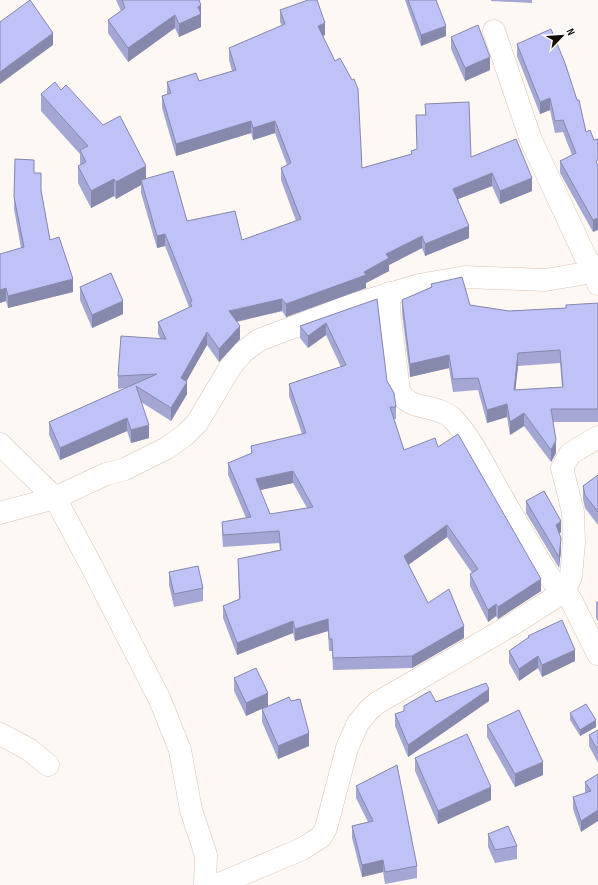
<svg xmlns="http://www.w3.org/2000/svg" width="598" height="885" font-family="'Sofia Sans Condensed',sans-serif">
  <rect width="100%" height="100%" fill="#fdf8f4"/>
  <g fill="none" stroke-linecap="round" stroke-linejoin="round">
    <g stroke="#dbc3b1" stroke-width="23">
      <g id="minor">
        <path d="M494,31L531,140L585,256L595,272L598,284"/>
        <path d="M389,293V310L399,391C409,412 437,403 453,419C470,437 482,461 494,483C511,513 528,542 546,572L557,586L565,591L572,602L598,654"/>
        <path d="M0,444L55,498L92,567L160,700L180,750L191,810L206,855L205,885"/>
        <path d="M0,513L55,498L106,474L125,469L167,448L185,435L197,423L231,366L243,352L259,340L352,305L419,285L465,277L545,280L598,271"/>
        <path d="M0,734L30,750L48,765"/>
        <path d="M217,885L302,849L321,837L326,828L347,748L358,723L369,710L377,703L510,626L565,591L571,576L574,543L573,512L562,468L570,454L598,437"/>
      </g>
    </g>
    <use href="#minor" stroke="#fff" stroke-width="22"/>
  </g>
  <g fill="#a4a7d4" fill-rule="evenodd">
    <path d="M116,0H199L201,19V27L179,37L175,28L128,62L108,33V20L121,11Z"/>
    <path d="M405,0H436L446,36L421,46Z"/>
    <path d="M491,0H532V3L491,1Z"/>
    <path d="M280,10L325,35L323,36L362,168L411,154V151L417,149L416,115H425V104L471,157L532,191L500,204L492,186L458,199L469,238L425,256L422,248L389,265V271L366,283V288L286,317L282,311L237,322L240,339L219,362L207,345L186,381L187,394L171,421L141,402L149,438L131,443L127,431L60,460L49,435V422L125,388L118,389V376L160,338L158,334V322L189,307L165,246L157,248L141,193V185L116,199L114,196L91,208L78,183V166L80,165V154L41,111V94L61,90L146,179L187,221L242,240L296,221L281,180V168L287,165L275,133L253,140L251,133L176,156L162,108V96L167,94V82L199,81L232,71L229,60V48L282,26L280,22Z"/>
    <path d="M451,37L490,70L465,81L451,49Z"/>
    <path d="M517,44L586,132L594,140L593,232L560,173V161L572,155L563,132L555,133L550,110L540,114L517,56Z"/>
    <path d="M15,159L34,173L41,191L50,240L73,292L8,308L6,301L0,303L21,248L14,209Z"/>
    <path d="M431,284L470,305L509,311L566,308L598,303V422H553L556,453L551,462L524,426L510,435L507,417L487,423L478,390L453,392L449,368L410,377L402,313V300L431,287ZM560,363L562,387L515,390L518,366Z"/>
    <path d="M80,287L123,314L92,328L80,300Z"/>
    <path d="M377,299L387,381L396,407V419H394L404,450L438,447L541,591L498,619L496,616L488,622L470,586V574L472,573L447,537L408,565L428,603L464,638L412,668L333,670L332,651H329L328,631L295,641L293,633L237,655L223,618V606L239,599L238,559L280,550L279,543L223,547L222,534V522L246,518L228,475V463L251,454V446L302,434L289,396V384L341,367L326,335L308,348L300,338V326ZM293,483L307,508L270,514L260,490Z"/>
    <path d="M598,475V525L585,508L583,499V486Z"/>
    <path d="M526,501L561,532L559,534L561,550L559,568L526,513Z"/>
    <path d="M169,572L203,588V601L174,607L169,585Z"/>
    <path d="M598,601V621L596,618V602Z"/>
    <path d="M528,636L575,661L542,677L538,668L519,681L509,663V651L528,638Z"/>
    <path d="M234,678L268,706L246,716L234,691Z"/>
    <path d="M489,701L408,757L395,726V714L436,702Z"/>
    <path d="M262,709L309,746L278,759L262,722Z"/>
    <path d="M570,713L596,727L580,736L570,720Z"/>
    <path d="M487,725L543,775L515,787L487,737Z"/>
    <path d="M598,730V763L589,746V735Z"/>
    <path d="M415,758L491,800L438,824L415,771Z"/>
    <path d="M598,774L581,832L573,809V797L585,793V782Z"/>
    <path d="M356,786L417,866V878L385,884L383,872L362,877L352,838V826L368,822L356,798Z"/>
    <path d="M488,834L517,846V859L495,863L488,847Z"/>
  </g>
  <g fill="#8688ac">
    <path d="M201,5V27L179,37V24L198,7Z"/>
    <path d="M175,15V28L128,62V48Z"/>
    <path d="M325,23V35L318,38V26Z"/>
    <path d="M446,26V36L421,46V35Z"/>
    <path d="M53,33V45L0,84V72Z"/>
    <path d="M490,57V70L465,81V68Z"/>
    <path d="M550,98V110L540,114V102Z"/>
    <path d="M251,121V133L176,156V144Z"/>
    <path d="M275,121V133L253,140V128Z"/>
    <path d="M146,166V182L141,180V185L116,199V182Z"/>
    <path d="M492,173V186L453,201V189Z"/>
    <path d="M532,178V191L500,204V191Z"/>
    <path d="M114,179V196L91,208V191Z"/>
    <path d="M598,218V230L593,232V220Z"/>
    <path d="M469,226V238L425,256V244Z"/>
    <path d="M165,234V246L157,248V236Z"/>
    <path d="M422,236V248L389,265V271L366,283V288L286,317V304L364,272L386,254Z"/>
    <path d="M73,279V292L8,308V296Z"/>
    <path d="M6,288V301L0,303V290Z"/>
    <path d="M282,299V311L229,323V311Z"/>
    <path d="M123,301V314L92,328V315Z"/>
    <path d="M326,323V335L308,348V336Z"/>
    <path d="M240,326V339L219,362V349Z"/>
    <path d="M207,332V345L181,391V378Z"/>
    <path d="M518,353V366L514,403V390Z"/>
    <path d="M449,355V368L410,377V364Z"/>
    <path d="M187,382V394L171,421V408Z"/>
    <path d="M507,404V417L487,423V410Z"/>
    <path d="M524,413V426L510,435V422Z"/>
    <path d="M127,418V431L60,460V448Z"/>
    <path d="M149,425V438L131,443V430Z"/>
    <path d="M556,440V453L551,462V450Z"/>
    <path d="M293,471V483L256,491V479Z"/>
    <path d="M561,521V532L556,537V525Z"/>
    <path d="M447,525V537L404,568V556Z"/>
    <path d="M561,538V550L559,568V557Z"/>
    <path d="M541,579V591L498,619V607Z"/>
    <path d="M496,604V616L488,622V610Z"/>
    <path d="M328,619V631L295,641V629Z"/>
    <path d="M293,621V633L237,655V643Z"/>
    <path d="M464,626V638L412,668V656Z"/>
    <path d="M575,650V661L542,677V665Z"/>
    <path d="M538,656V668L519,681V669Z"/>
    <path d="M489,689V701L408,757V745Z"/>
    <path d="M268,693V706L246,716V703Z"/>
    <path d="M596,720V727L580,736V730Z"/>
    <path d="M309,733V746L278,759V746Z"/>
    <path d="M543,762V775L515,787V774Z"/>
    <path d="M491,787V800L438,824V811Z"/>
    <path d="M598,810V821L581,832V821Z"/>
    <path d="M383,860V872L362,877V865Z"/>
  </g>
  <g fill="#bfc2f6" stroke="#8688ac" fill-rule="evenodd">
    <path d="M30,0L53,33L0,72V22Z"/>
    <path d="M122,0H199L201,5L198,7L201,14L179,24L175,15L128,48L108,20L125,8Z"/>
    <path d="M308,0H317L325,23L318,26L335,61L340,58L352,80L354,79L358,89L362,168L412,154L411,151L417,149L416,115H426L425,104L469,102L471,157L516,139L532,178L500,191L492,173L453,189L469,226L425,244L422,236L386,254L389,258L364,272L366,275L286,304L282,299L229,311L240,326L219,349L207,332L181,378L187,382L171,408L136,386L149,425L131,430L127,418L60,448L49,422L157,374L118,376L121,336L166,339L158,322L192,306L190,302L192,301L165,234L157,236L141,180L173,171L187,221L235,211L242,240L301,219L281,168L291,163L275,121L253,128L251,121L176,144L162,96L171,93L167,82L196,73L199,81L236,70L229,48L285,24L280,10Z"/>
    <path d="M408,0H436L446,26L421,35Z"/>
    <path d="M478,25L490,57L465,68L451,37Z"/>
    <path d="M551,29L565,63L577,100H579L586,132L590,130L594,140L598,139V160L596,161L598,166V218L593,220L560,161L576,153L563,120L555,121L550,98L540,102L517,44Z"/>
    <path d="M55,82L61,90L66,85L103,125L120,116L146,166L116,182L114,179L91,191L78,166L86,162L80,150L88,146L41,94Z"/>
    <path d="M15,159L34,160V173H41V190L50,240L59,237L73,279L8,296L6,288L0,290V254L24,247L14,197Z"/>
    <path d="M111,273L123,301L92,315L80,287Z"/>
    <path d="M462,277L470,305L509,311L566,308V305L598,303V409H551L556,440L551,450L524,413L510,422L507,404L487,410L478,378L453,379L449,355L410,364L402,300L432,287L431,284ZM560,350L563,387L514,390L518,353Z"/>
    <path d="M377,299L387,381L394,393L396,407H390L404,450L435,438L438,447L458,434L541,579L498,607L496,604L488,610L470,574L478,569L447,525L404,556L428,603L449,589L464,626L412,656L333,658L332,639H329L328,619L295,629L293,621L237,643L223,606L240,599L238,559L281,550L279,531L223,535L222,522L251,517L228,463L252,453L251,446L306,433L289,384L346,365L326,323L308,336L300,326ZM293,471L313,507L270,514L256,479Z"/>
    <path d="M598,475V512L585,495L583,486Z"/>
    <path d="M544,491L561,521L556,525L561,538L559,557L526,501Z"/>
    <path d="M198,566L203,588L174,594L169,572Z"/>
    <path d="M562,620L575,650L542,665L538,656L519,669L509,651L529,637L528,636Z"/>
    <path d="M256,668L268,693L246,703L234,678Z"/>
    <path d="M486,683L489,689L408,745L395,714L404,711V706L430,691L436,702Z"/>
    <path d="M289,697L291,701L300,699L309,733L278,746L262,709Z"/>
    <path d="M586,704L596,720L580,730L570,713Z"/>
    <path d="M519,710L543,762L515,774L487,725Z"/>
    <path d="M598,730V751L589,735Z"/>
    <path d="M467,734L491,787L438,811L415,758Z"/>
    <path d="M397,765L417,866L385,872L383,860L362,865L352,826L373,821L356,786Z"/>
    <path d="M598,774V810L581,821L573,797L591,791L585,782Z"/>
    <path d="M508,826L517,846L495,850L488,834Z"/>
  </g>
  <g transform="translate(562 36) rotate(65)" stroke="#ffffff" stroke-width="3" paint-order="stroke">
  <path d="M0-3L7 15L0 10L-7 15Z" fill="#140c06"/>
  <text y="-6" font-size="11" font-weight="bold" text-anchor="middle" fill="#140c06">N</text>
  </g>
</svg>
